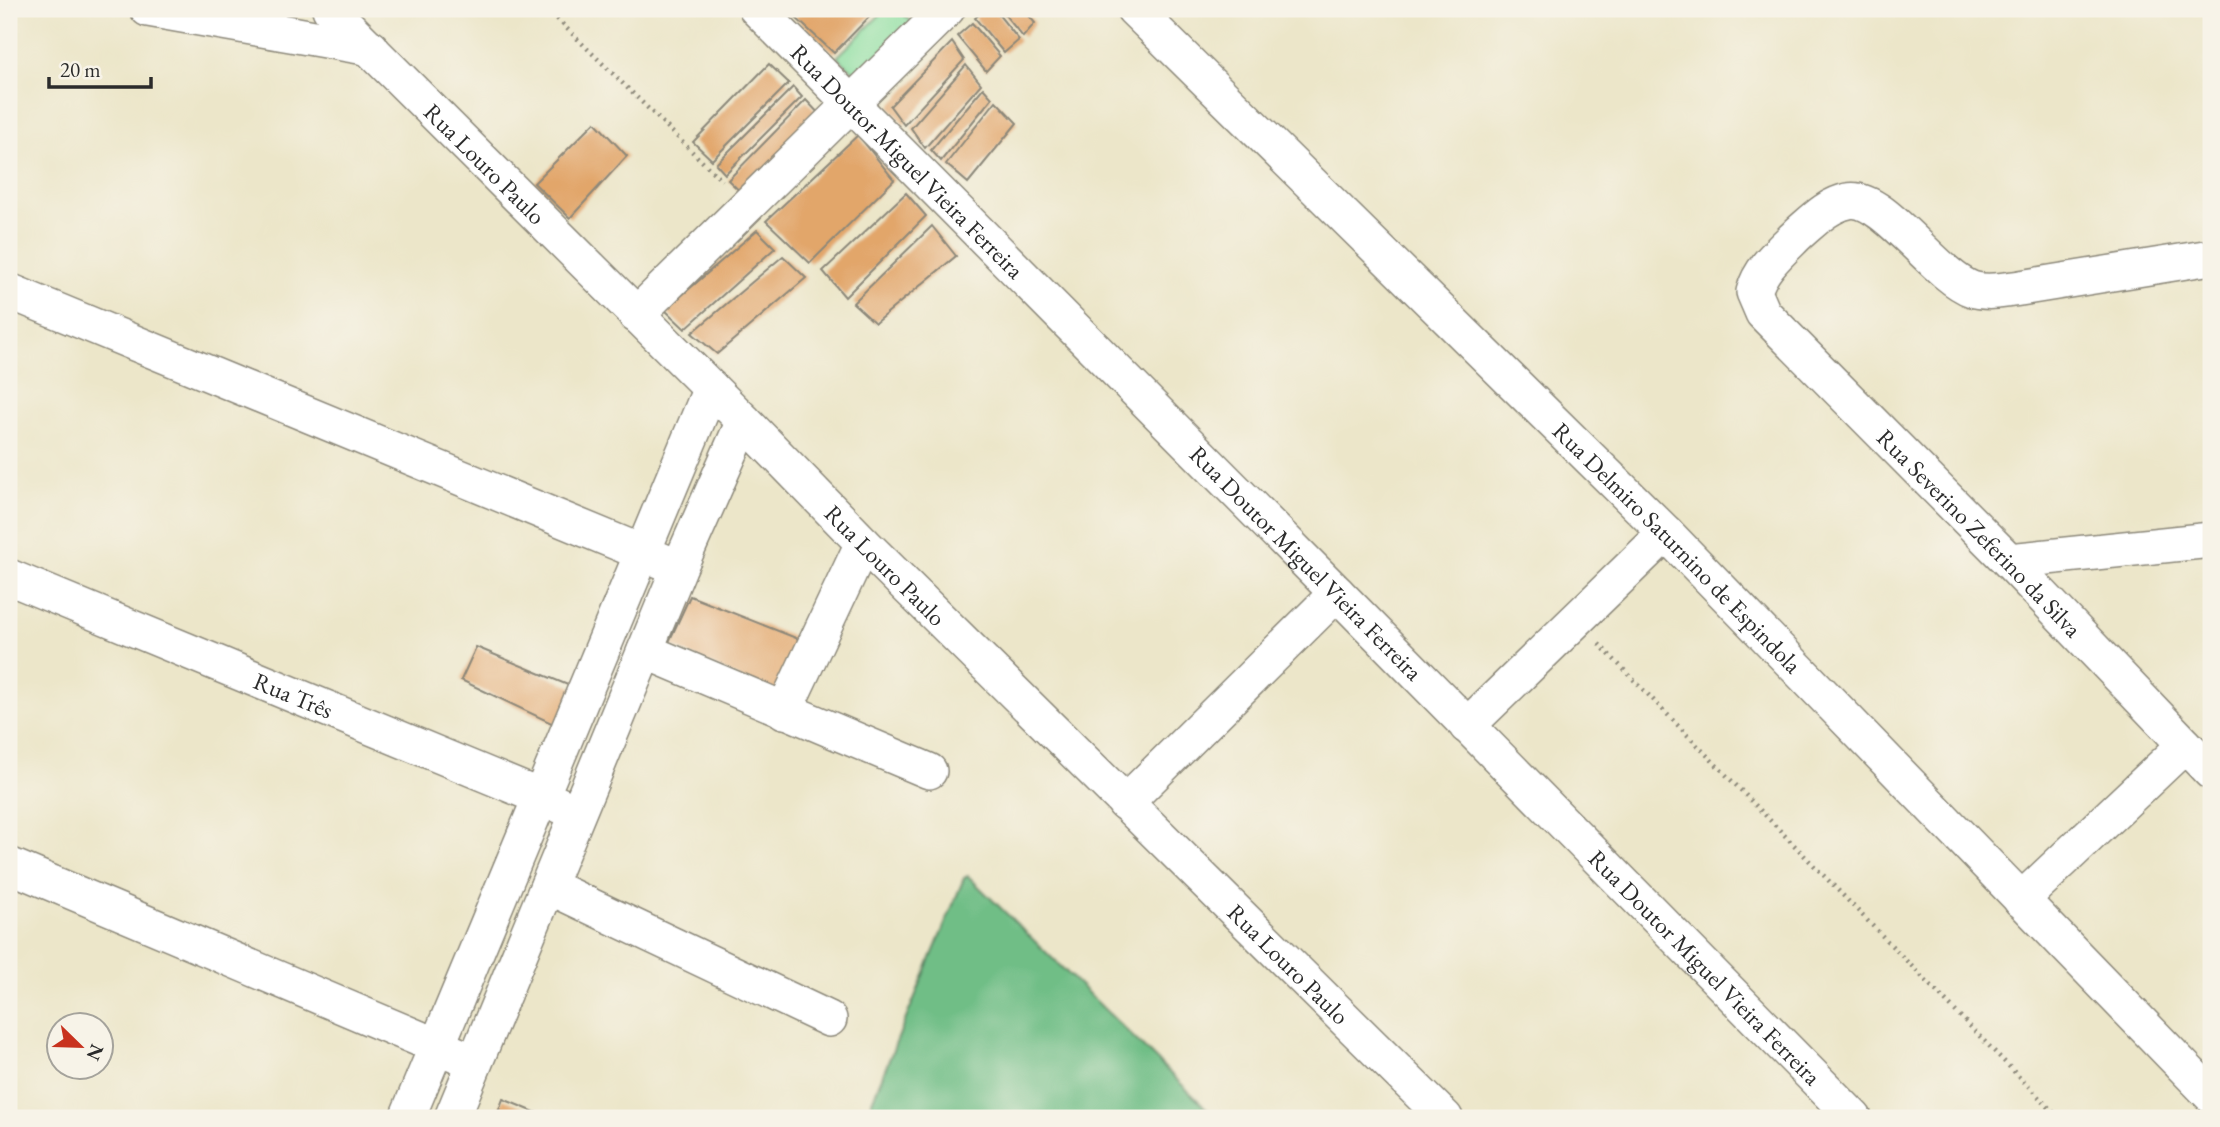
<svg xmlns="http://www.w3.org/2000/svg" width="2220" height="1127" font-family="'EB Garamond',serif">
  <rect width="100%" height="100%" fill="#f7f3e8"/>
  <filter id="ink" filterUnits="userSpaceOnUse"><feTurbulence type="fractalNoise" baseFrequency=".0143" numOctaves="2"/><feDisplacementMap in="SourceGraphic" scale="14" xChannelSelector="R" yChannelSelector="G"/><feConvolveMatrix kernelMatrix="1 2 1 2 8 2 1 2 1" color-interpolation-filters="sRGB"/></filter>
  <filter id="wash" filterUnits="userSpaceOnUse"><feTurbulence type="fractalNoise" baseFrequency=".00686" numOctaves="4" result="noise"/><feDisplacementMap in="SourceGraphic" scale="28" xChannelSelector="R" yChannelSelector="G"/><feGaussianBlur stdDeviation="1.57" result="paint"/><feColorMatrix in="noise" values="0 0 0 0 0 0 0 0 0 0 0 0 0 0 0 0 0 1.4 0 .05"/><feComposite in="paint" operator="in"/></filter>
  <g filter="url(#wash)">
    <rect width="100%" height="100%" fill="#ece6c9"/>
    <path fill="#8bdfa0" stroke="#5b8566" stroke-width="2" d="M886,9H898L914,24L862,79L837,57Z"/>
    <path fill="#70be86" stroke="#4e7458" stroke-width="2" d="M968,876L1216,1118H865L964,878Z"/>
    <g id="blocks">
      <g fill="#e2a66b">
        <path d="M803,9H877L834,53L795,17Z"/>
        <path d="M985,9H994L1019,40L1004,53L975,18Z"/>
        <path d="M1000,9H1023L1035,23L1023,37Z"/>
        <path d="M972,23L1000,56L986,71L957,36Z"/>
        <path d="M952,42L964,60L904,125L890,106Z"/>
        <path d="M769,64L789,83L712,160L693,142Z"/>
        <path d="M966,65L981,84L925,148L911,128Z"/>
        <path d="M793,87L802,97L725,174L716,164Z"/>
        <path d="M983,88L992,98L941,161L931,150Z"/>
        <path d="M806,100L823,118L745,196L728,180Z"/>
        <path d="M996,101L1017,123L968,183L946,164Z"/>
        <path d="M595,122L627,156L570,218L534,183Z"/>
        <path d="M858,135L894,180L810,263L766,221Z"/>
        <path d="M906,193L926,216L845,297L823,271Z"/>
        <path d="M932,226L956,256L875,323L853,303Z"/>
        <path d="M757,230L775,248L685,329L665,310Z"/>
        <path d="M783,256L806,278L717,354L692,333Z"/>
        <path d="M690,596L801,640L777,696L668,644Z"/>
        <path d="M476,647L580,690L564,729L461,680Z"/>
        <path d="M503,1099L549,1118H496Z"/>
      </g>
    </g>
  </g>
  <g filter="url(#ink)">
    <use href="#blocks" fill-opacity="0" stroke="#8c887a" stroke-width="2"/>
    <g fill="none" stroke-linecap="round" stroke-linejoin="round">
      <g stroke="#8c887a" stroke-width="38">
        <g id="minor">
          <path d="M148,9L371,48"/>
          <path id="s1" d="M330,9L744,421L863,543L1445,1118"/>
          <path id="s2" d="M757,9L1337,593L1854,1118"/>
          <path id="s3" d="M1134,9L1666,533L2211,1095"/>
          <path id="s4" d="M2211,257L2020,288C2005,290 1987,294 1972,289C1935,276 1882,193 1848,201C1828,205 1813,221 1799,233C1782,250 1760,268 1754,292L1763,313L2009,561L2211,772"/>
          <path d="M9,291L665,562"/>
          <path d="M636,315L947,9"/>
          <path d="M2009,561L2211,540"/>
          <path id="s5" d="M9,577L562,806"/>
          <path d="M645,651L929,771"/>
          <path d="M784,711L863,543"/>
          <path d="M1467,726L1666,533"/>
          <path d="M1125,803L1337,593"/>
          <path d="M9,865L458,1055"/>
          <path d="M548,886L829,1019"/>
          <path d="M2021,900L2185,745"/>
          <path d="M407,1118L711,388"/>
          <path d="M452,1118L679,568L744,421"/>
        </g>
      </g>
      <g stroke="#8c887a" stroke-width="4.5" stroke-dasharray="2 5" stroke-linecap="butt">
        <path d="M547,9L722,181"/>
        <path d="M1599,644L2059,1118"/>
      </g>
      <use href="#minor" stroke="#fff" stroke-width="35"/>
    </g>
  </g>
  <g text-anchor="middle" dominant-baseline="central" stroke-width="5" stroke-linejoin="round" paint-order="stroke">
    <g font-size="24" fill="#2b2b2b" stroke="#f7f3e8">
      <text stroke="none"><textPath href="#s2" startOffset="214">Rua Doutor Miguel Vieira Ferreira</textPath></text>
      <text stroke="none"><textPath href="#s1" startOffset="219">Rua Louro Paulo</textPath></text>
      <text stroke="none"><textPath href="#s4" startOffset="863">Rua Severino Zeferino da Silva</textPath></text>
      <text stroke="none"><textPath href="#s3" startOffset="765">Rua Delmiro Saturnino de Espindola</textPath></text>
      <text stroke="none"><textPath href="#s2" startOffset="780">Rua Doutor Miguel Vieira Ferreira</textPath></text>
      <text stroke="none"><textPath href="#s1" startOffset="786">Rua Louro Paulo</textPath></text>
      <text stroke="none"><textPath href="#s5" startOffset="308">Rua Três</textPath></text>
      <text stroke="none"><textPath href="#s1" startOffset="1353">Rua Louro Paulo</textPath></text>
      <text stroke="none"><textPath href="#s2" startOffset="1348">Rua Doutor Miguel Vieira Ferreira</textPath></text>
    </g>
  </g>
  <rect width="2220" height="1127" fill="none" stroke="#f7f3e8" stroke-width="35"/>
  <g transform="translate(80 1046) rotate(113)"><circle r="33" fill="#f7f3e8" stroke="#a5a39c" stroke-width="2"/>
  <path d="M0-5L12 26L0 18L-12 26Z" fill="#c8321e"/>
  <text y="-10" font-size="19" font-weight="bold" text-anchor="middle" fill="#2b2b2b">N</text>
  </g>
  <path d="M49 77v10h102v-10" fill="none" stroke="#2b2b2b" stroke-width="3.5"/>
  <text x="60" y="77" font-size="21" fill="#2b2b2b" stroke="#f7f3e8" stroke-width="5" paint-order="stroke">20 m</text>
</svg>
